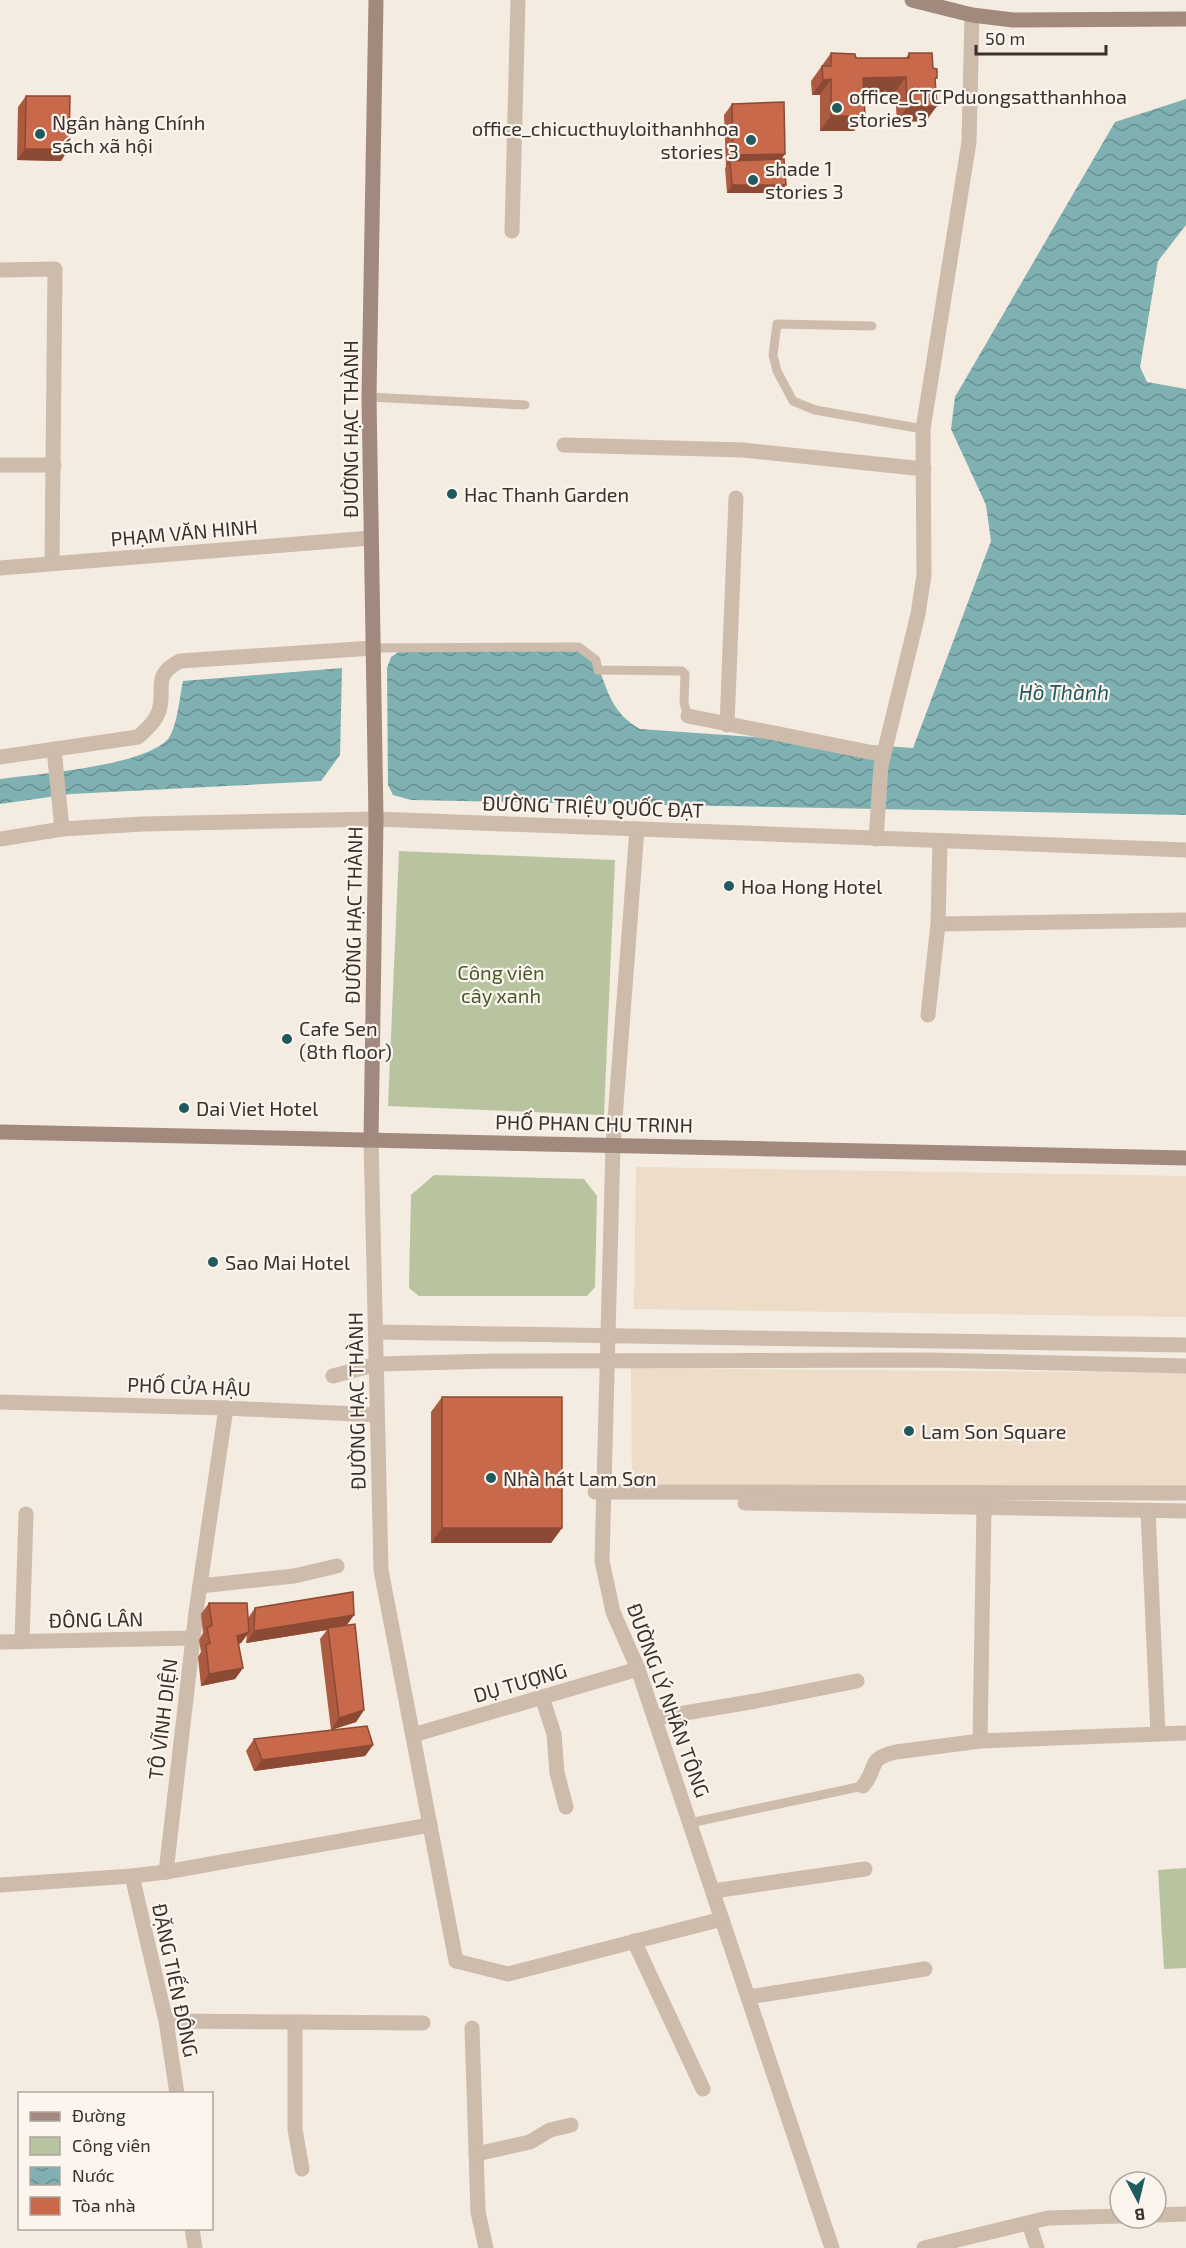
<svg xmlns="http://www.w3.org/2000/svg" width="1186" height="2248" font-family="'Exo 2',sans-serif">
  <defs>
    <pattern id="water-waves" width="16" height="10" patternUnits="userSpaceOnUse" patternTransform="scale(1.5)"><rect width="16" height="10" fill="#7fb0b2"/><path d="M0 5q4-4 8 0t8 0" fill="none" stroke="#699091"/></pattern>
  </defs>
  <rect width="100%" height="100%" fill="#f4ebe1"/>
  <g fill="#b8c4a0">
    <path d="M399,851L615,860L604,1115L388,1106Z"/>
    <path d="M434,1175L584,1179L597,1196L595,1287L587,1296H419L409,1288L411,1195Z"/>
    <path d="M1186,1868V1968L1164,1969L1158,1870Z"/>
  </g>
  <g fill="#ecdcc8">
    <path d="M636,1167L1186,1176V1317L634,1309Z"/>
    <path d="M631,1368L1186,1373V1488L632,1489Z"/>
  </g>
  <g fill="url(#water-waves)">
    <path d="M1186,99V225L1158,261L1140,367L1147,382L1186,389V815L411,800L393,795L388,785L387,668L391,657L403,649L575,650L595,657C607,688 610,712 640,729L913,748L991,541L986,505L951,429L955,397L1115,122Z"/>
    <path d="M342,668L340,755L321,781L71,794L0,804V779C38,774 144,766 168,739C177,728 180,695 183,681Z"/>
  </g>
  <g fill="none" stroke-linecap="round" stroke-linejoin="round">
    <g stroke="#cdbbac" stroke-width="9">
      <path d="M872,326L777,324L773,355L777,371L793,401L815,410L923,429"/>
      <path d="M369,397L525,405"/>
      <path d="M373,648L579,647L596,660L598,670L682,671L685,674L684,703L688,716"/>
      <path d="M690,1823L863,1786"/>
    </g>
    <g stroke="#cdbbac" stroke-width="15">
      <path d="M512,231L518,0"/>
      <path d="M0,270L55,269L52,563"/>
      <path d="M564,445L743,450L924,469"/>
      <path d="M0,465H54"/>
      <path d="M0,568L371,538"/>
      <path d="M688,716L884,755"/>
      <path d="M727,725L736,498"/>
      <path d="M54,749L62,829"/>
      <path d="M0,757L138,737C147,729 155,722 159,711C166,688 151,676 180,661L373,648"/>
      <path d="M637,829L613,1145L602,1561L613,1612L638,1669L832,2248"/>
      <path d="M0,839L62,829L142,824L376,819L1186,850"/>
      <path d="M876,839L881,766L918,614L924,575L923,429L969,142L972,15"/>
      <path d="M938,924L1186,920"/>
      <path d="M928,1015L938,924L940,841"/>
      <path d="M371,1139L381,1570L456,1961L508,1974L722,1919"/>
      <path d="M376,1332L1186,1345"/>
      <path d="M333,1376L377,1364L495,1361L928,1360L1186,1366"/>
      <path d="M0,1402L226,1408L377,1415"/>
      <path d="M595,1492L1186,1493"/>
      <path d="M745,1503L1186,1511"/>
      <path d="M1148,1511L1158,1734"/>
      <path d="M200,1586L294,1576L337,1566"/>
      <path d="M0,1642L193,1638"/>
      <path d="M22,1642L26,1514"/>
      <path d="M542,1697L554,1734L557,1773L566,1807"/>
      <path d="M655,1718L756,1701L857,1681"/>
      <path d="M413,1735L638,1669"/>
      <path d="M980,1741L984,1508"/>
      <path d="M863,1786C879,1768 865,1759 896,1752L980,1741L1186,1733"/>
      <path d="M166,1872L196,1612L226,1408"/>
      <path d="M132,1876L166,2021L177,2094"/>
      <path d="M0,1885L132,1876L166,1872L430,1825"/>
      <path d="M713,1891L865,1869"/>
      <path d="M634,1941L703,2089"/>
      <path d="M748,1997L925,1969"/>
      <path d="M166,2021L295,2022V2129L302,2169"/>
      <path d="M295,2022L423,2023"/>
      <path d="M472,2028L478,2212L486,2248"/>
      <path d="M476,2154L530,2142L550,2130L571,2125"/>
      <path d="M1156,2215L1186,2214"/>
      <path d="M1029,2223L1037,2248"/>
      <path d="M192,2228L195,2248"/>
      <path d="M924,2248L1048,2218L1120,2216"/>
    </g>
    <g stroke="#a18a7d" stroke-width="15">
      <path d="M912,0L972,15L1013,20L1186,19"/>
      <path d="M0,1132L1186,1158"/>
      <path d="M371,1139L376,819L369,397L376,0"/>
    </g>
  </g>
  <g fill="#ac5a40">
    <path d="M831,53L856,58H906L909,53L933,68L935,81L926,121L897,122L895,92H864L854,131H820V95H812L811,81Z"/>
    <path d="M26,96L61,161L17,160L18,107Z"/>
    <path d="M732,104L785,154L781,159L780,193H727L725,168L726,167L724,115Z"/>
    <path d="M442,1397L562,1528L551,1543H431V1412Z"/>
    <path d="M209,1603L248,1618L255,1608L354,1615L346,1626L364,1710L356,1722L331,1730L320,1639L327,1630L246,1643L247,1635L241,1643L238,1644L243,1668L235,1679L201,1686L198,1657L201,1652L199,1640L203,1633L201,1614Z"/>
    <path d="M254,1739L373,1745L365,1756L254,1771L246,1751Z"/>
  </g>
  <g fill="#8c4a34">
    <path d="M906,77L895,92L853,93L863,78Z"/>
    <path d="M831,79L820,95H812L823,80Z"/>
    <path d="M937,106L926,121L897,122L907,107Z"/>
    <path d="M831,116H865L854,131H820Z"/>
    <path d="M25,149H69L61,161L17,160Z"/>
    <path d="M785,154L777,165L730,161L725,167L733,155Z"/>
    <path d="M732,185H786L780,193H727Z"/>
    <path d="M442,1528H562L551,1543H431Z"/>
    <path d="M354,1615L346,1626L328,1628L327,1630L246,1643L254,1631Z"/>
    <path d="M249,1632L241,1643L228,1648L237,1636Z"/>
    <path d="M243,1668L235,1679L201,1686L209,1674Z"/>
    <path d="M364,1710L356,1722L331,1730L339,1718Z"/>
    <path d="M373,1745L365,1756L254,1771L262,1760Z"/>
  </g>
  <g fill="#c8694b" stroke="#8c4a34" stroke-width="1.5">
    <path d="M831,53L855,54L856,58H909V53H932L933,68L937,69V78H935L937,106L907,107L906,77L863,78L865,116H831V79L823,80L822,66H831Z"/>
    <path d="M26,96H70L69,149H25Z"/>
    <path d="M784,102L785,154L733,155L732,104Z"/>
    <path d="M784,159L786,185H732L730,161Z"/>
    <rect x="442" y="1397" width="120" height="131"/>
    <path d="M353,1592L354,1615L254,1631L255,1608Z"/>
    <path d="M209,1603H247L249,1632L237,1636L243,1668L209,1674L206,1645L210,1643L207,1628L212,1625Z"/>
    <path d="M355,1624L364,1710L339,1718L328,1628Z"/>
    <path d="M367,1726L373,1745L262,1760L254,1739Z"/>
  </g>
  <g fill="#1f5a5e" stroke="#fbf5ee" stroke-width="2">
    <circle cx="837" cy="108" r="6"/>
    <circle cx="40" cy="134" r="6"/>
    <circle cx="751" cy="140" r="6"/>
    <circle cx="753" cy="180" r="6"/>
    <circle cx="452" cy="494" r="6"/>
    <circle cx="729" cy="886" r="6"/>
    <circle cx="287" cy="1039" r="6"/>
    <circle cx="184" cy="1108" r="6"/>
    <circle cx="213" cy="1262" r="6"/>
    <circle cx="909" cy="1431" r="6"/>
    <circle cx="491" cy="1478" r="6"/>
  </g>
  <g text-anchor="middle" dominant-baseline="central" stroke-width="4.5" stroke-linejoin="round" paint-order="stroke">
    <g font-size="20" fill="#3b302b" stroke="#fbf5ee" text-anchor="start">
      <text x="849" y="96">office_CTCPduongsatthanhhoa<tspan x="849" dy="23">stories 3</tspan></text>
      <text x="52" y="122">Ngân hàng Chính<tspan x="52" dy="23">sách xã hội</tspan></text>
      <text x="739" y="128" text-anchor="end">office_chicucthuyloithanhhoa<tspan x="739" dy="23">stories 3</tspan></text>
      <text x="765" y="168">shade 1<tspan x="765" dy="23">stories 3</tspan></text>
      <text x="464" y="494">Hac Thanh Garden</text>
      <text x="741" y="886">Hoa Hong Hotel</text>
      <text x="299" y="1028">Cafe Sen<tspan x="299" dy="23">(8th floor)</tspan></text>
      <text x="196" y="1108">Dai Viet Hotel</text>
      <text x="225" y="1262">Sao Mai Hotel</text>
      <text x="921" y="1431">Lam Son Square</text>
      <text x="503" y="1478">Nhà hát Lam Sơn</text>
    </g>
    <g font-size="20" fill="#3b302b" stroke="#fbf5ee">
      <text transform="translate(350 429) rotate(-90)">ĐƯỜNG HẠC THÀNH</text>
      <text transform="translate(184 532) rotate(-5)">PHẠM VĂN HINH</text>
      <text transform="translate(593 806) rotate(2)">ĐƯỜNG TRIỆU QUỐC ĐẠT</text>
      <text transform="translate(353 915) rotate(-89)">ĐƯỜNG HẠC THÀNH</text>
      <text transform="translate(594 1123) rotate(1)">PHỐ PHAN CHU TRINH</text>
      <text transform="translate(189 1386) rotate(2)">PHỐ CỬA HẬU</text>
      <text transform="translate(356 1401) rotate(-91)">ĐƯỜNG HẠC THÀNH</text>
      <text transform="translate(96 1619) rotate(-1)">ĐÔNG LÂN</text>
      <text transform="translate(520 1682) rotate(-16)">DỤ TƯỢNG</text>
      <text transform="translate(669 1700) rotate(70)">ĐƯỜNG LÝ NHÂN TÔNG</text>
      <text transform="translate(162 1719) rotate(-83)">TÔ VĨNH DIỆN</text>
      <text transform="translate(176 1980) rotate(78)">ĐẶNG TIẾN ĐÔNG</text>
    </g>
    <g font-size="20" fill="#4a5a2e" stroke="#fbf5ee">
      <text x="501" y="972">Công viên<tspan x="501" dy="23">cây xanh</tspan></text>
    </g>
    <g font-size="21" font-style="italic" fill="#1f5a5e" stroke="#fbf5ee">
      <text x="1064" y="691">Hồ Thành</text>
    </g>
  </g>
  <rect x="18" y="2092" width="195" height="138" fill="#fbf5ee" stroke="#aea6a0" stroke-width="1.5"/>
  <rect x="30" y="2112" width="30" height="9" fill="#a18a7d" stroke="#aea6a0" stroke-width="1.5"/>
  <text x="72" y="2122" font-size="18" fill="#3b302b">Đường</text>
  <rect x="30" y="2137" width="30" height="18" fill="#b8c4a0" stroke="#aea6a0" stroke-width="1.5"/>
  <text x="72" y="2152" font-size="18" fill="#3b302b">Công viên</text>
  <rect x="30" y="2167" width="30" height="18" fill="url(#water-waves)" stroke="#aea6a0" stroke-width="1.5"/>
  <text x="72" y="2182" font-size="18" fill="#3b302b">Nước</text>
  <rect x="30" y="2197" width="30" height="18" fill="#c8694b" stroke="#aea6a0" stroke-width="1.5"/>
  <text x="72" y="2212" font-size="18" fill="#3b302b">Tòa nhà</text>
  <g transform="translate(1138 2200) rotate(173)"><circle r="28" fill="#fbf5ee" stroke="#aea6a0" stroke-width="1.5"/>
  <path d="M0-4.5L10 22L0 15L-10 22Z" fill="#1f5a5e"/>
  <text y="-9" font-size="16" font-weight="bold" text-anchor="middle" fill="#3b302b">B</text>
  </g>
  <path d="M976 45v9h130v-9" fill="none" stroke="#3b302b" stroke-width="3"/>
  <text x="985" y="45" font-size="18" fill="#3b302b" stroke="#fbf5ee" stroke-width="4.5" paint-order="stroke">50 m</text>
</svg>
